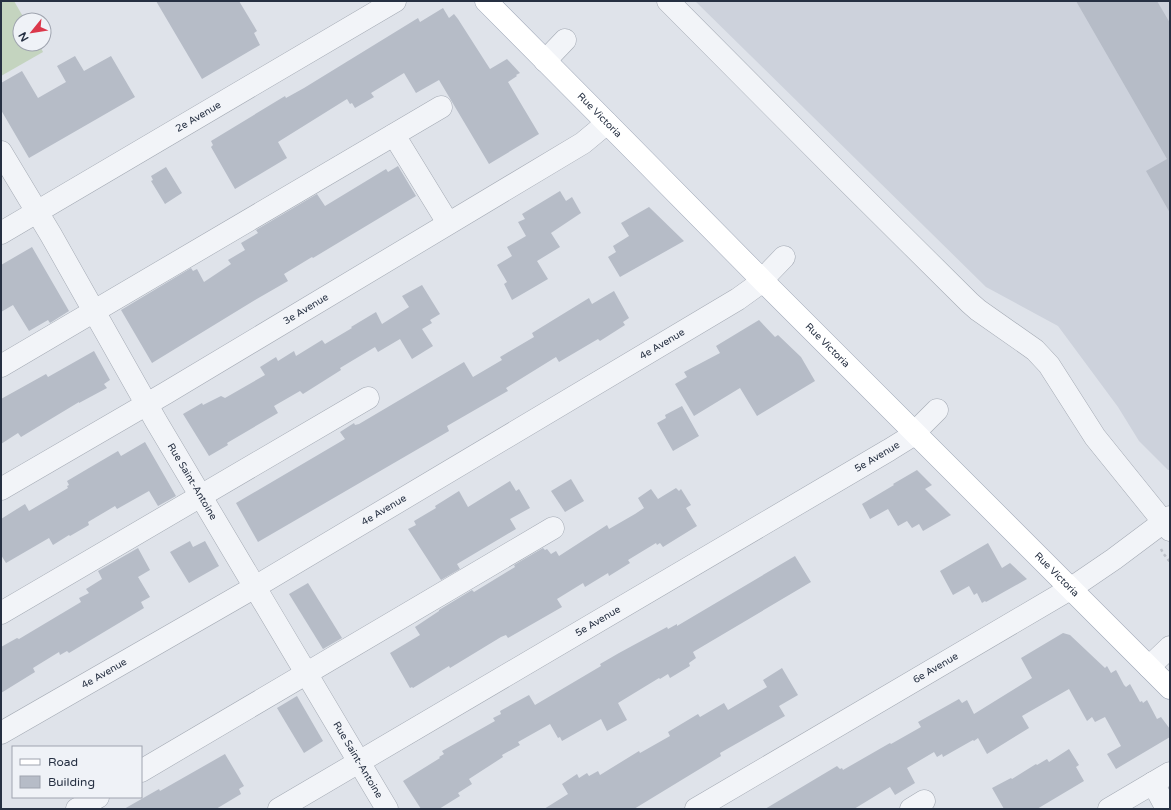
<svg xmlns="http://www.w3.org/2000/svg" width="1171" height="810" font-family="'Varela Round',sans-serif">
  <rect width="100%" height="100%" fill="#dfe3ea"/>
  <path fill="#cdd2dc" d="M695,1H1170V470H1168L1139,441L1118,407L1058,326L986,287Z"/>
  <path fill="#c4d4bf" d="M1,1H14L25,20H20V44H39L43,52L1,76Z"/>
  <g fill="#b6bcc7">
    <path d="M156,1H239L257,31L254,33L260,45L202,79Z"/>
    <path d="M1076,1H1157L1170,23V213L1146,171L1167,159Z"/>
    <path d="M443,8L449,18L454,14L458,19L490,69L507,59L520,73L516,75L517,76L508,82L539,134L489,164L439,80L416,93L404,73L371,93L374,97L355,108L352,103L350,104L347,99L278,142L287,158L235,189L211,147L213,145L211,141L285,96L286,98L304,88L418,18L420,22Z"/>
    <path d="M75,56L84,71L111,56L135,97L29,158L1,110V83L22,71L38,98L66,82L57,66Z"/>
    <path d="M398,166L416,196L313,258L312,257L284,274L288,281L255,300L152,363L121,310L191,268L193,271L197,269L204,282L231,264L228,260L245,250L241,243L258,233L256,230L317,194L325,206L386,169L388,172Z"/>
    <path d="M166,167L182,193L165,204L151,181L153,180L151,176Z"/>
    <path d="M560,191L566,201L572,197L581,213L551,233L560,247L537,261L548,279L512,300L504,284L507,282L497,265L512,256L507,247L526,236L518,222L525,219L522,214Z"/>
    <path d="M649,207L684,241L620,277L608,257L616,252L613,246L629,236L621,223Z"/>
    <path d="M32,247L69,311L50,323L48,320L29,331L13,305L1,312V265Z"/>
    <path d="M422,285L440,314L430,320L432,323L422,329L433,346L412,359L400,339L378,352L375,347L340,368L341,370L303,394L300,391L274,406L278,413L227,443L228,445L209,456L183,414L202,403L203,405L221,396L225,398L265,375L260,367L276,357L278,361L294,351L296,356L322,340L325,344L352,328L351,327L376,312L382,324L409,307L402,296Z"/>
    <path d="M614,291L629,318L623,322L625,325L600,341L598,339L559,362L556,357L506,388L508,391L506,392L447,426L449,431L258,542L236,503L345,439L340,432L354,423L355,425L359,424L464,362L473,377L502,360L500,357L534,337L532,333L589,298L592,304Z"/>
    <path d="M759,320L775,337L778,335L801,357L815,381L757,416L740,388L694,416L675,384L687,377L684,372L720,353L716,346Z"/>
    <path d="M94,351L110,380L104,384L107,388L79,403V402L21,437L18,433L1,444V399L46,374L48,377Z"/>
    <path d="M682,406L699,436L673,451L657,423L666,418L665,415Z"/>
    <path d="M145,442L176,496L158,506L149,491L117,509L115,506L88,522L89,525L70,536L69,535L53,545L49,538L6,563L1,555V519L25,504L29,511L68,488L67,486L69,485L67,481L89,468L118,451L121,456Z"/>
    <path d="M917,470L932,485L925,489L951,515L923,531L919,524L912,528L907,521L898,526L888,509L870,519L862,504L894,485L893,484Z"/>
    <path d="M571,479L584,501L565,512L551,491Z"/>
    <path d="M510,481L516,491L519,489L530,508L510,519L516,529L457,564L460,569L441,580L408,529L416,525L414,521L436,508L435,506L459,491L468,507Z"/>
    <path d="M676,488L679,491L681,489L691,505L686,508L697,526L663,547L660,543L657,545L656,543L628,560L630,563L609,576L608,573L585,587L583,583L557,599L562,607L508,638L506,635L501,637L450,668L449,666L413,688L412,687L410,688L390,653L420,635L415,627L439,611V610L472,590L474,592L515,567L514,565L543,548L545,550L547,549L551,554L556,551L559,556L607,525L609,529L635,514L644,508L638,498L651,489L658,499Z"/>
    <path d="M190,541L193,547L205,541L219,566L189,583L170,552Z"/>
    <path d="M988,543L1002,568L1010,563L1027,579L986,602L985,601L982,603L977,593L974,595L969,586L953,595L940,571Z"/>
    <path d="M138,548L150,570L138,577L150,597L141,602L144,608L69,653L67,651L60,655L59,652L33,668L35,672L1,693V647L17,638L19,639L81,602L79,598L89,593L86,589L102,579L98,571Z"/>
    <path d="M795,556L811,582L693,652L696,658L689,663L690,666L670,678L668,674L660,679L659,678L618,703L627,720L607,731L601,719L562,741L560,737L558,738L550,724L518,742L520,745L502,755L503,757L469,779L472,784L458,793L460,796L439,809H421L403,781L440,758L439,757L444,754L442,751L495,721L493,718L501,714L500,711L529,695L535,705L601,666L600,664L619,653L667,627L668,629L677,624V626Z"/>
    <path d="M308,583L342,638L323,649L289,594Z"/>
    <path d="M1063,633L1070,635L1105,668L1107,666L1111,673L1116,670L1124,685L1126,687L1130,684L1140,702L1142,701L1143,703L1147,700L1157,719L1161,717L1170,729V737L1116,769L1107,754L1121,746L1105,717L1095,722L1092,717L1087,721L1069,689L1022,716L1029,728L987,754L978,738L974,741L973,740L943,757L942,754L937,757L934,752L907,768L915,783L895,795L890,787L854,809H765L837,766L840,769L842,768L843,770L890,743L891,744L921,727L918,722L959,699L962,703L967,700L974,714L1032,678L1021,658Z"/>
    <path d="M782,668L798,695L779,706L785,716L720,753L721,756L634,809H544L568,794L562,784L577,774L579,778L587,773L589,776L598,771L600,775L639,751L640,753L670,736L668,732L698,714L700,717L724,703L728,710L767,687L763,680Z"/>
    <path d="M297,696L323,741L304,753L277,708Z"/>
    <path d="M1069,749L1079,765L1076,767L1084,781L1037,809H1004L992,788L1011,778L1012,779L1036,764L1037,765L1047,759L1049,762Z"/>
    <path d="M225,754L244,786L239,789L241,794L216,809H124L159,789L160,791Z"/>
  </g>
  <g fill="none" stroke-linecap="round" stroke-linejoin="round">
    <g stroke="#a4aab4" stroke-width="23">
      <g id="minor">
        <path d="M668,1L840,174L970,303L978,310L1035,350L1049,365L1095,437L1170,530"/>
        <path d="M545,61L565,40"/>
        <path d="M394,135L448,223"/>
        <path id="s1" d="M1,152L51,235L156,421L387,809"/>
        <path id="s2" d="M1,233L395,1"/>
        <path d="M1,366L441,107"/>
        <path id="s3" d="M1,489L166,393L583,143L607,123"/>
        <path d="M1,613L368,398"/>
        <path d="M1149,667L1170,647"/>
        <path id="s4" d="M1,733L255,587L738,299L756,286L784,257"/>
        <path d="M141,771L553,528"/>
        <path d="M1153,783L1167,809"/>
        <path d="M77,809L98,797"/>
        <path id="s5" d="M279,809L889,450L910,437L937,410"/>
        <path id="s6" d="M696,809L1070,589L1114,559L1170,517"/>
        <path d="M911,809L924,801"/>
        <path d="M1109,809L1170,773"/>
      </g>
    </g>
    <g stroke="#9da6b7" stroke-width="23">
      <g id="major">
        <path id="s7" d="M486,1L621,137L762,280L1170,688"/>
      </g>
    </g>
    <path stroke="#bdc1c9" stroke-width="2.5" stroke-dasharray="3 3" stroke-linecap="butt" d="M1161,549L1163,553L1170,562"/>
    <use href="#minor" stroke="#f2f4f8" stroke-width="22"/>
    <use href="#major" stroke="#fff" stroke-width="22"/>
  </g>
  <g text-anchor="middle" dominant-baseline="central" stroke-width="3.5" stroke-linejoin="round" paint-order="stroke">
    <g font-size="10" fill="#263042" stroke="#eff2f7">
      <text stroke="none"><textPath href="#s7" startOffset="161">Rue Victoria</textPath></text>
      <text stroke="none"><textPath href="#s2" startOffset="229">2e Avenue</textPath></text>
      <text stroke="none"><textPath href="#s3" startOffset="354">3e Avenue</textPath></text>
      <text stroke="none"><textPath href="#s4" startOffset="767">4e Avenue</textPath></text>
      <text stroke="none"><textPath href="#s7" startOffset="485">Rue Victoria</textPath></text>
      <text stroke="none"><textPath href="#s5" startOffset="694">5e Avenue</textPath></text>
      <text stroke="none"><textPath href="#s1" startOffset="381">Rue Saint-Antoine</textPath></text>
      <text stroke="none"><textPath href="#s4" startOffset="443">4e Avenue</textPath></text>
      <text stroke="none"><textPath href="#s7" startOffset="809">Rue Victoria</textPath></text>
      <text stroke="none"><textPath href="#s5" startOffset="370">5e Avenue</textPath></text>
      <text stroke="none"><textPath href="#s6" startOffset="278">6e Avenue</textPath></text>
      <text stroke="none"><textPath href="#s4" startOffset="119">4e Avenue</textPath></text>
      <text stroke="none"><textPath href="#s1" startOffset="705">Rue Saint-Antoine</textPath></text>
    </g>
  </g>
  <rect width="1171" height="810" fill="none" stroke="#263042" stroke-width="4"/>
  <rect x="12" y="746" width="130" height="52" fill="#eff2f7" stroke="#9fa4af"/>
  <rect x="20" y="759" width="20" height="6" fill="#ffffff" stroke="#9fa4af"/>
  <text x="48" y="766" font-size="12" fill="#263042">Road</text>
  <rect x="20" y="776" width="20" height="12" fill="#b6bcc7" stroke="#9fa4af"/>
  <text x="48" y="786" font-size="12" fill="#263042">Building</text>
  <g transform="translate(32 32) rotate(240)"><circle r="19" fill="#eff2f7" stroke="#9fa4af"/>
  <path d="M0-3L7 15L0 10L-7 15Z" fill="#db384b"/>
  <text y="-6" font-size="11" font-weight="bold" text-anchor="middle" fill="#263042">N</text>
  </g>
</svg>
